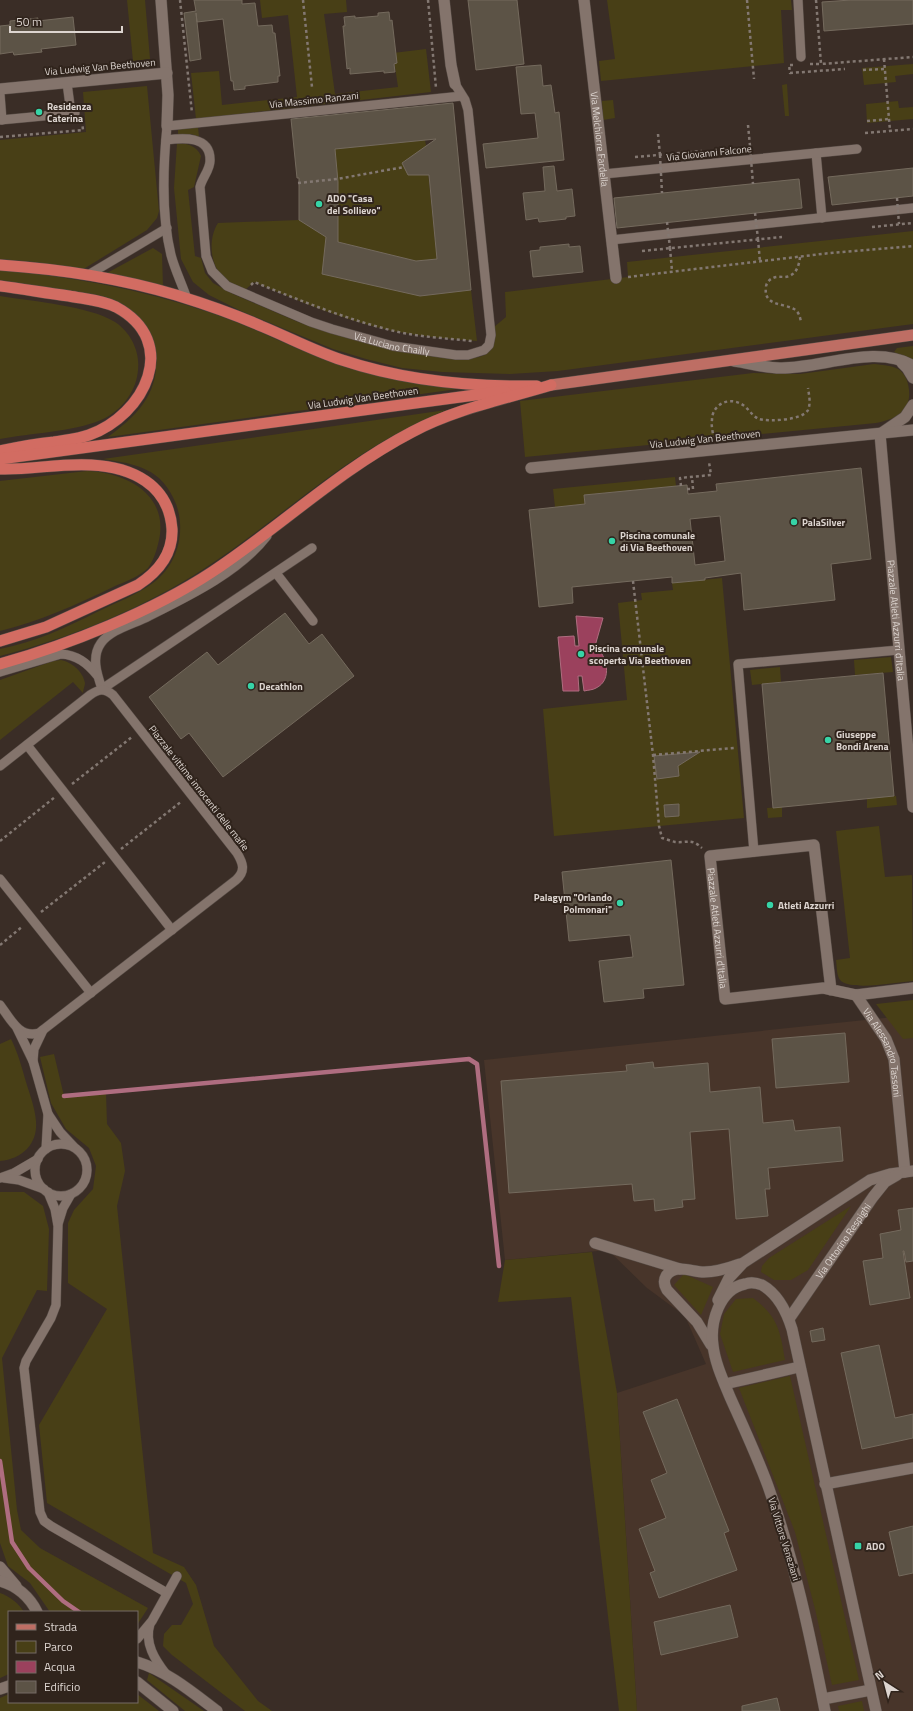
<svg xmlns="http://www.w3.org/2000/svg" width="913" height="1711" font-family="'Titillium Web',sans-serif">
  <rect width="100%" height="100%" fill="#3a2d26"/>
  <path fill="#48352a" d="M913,1015V1711H637L617,1393L706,1364L685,1316L647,1288L608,1250L505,1260L484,1060Z"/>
  <g fill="#483f16">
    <path d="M127,0H145L150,59L133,61Z"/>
    <path d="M260,0H346L347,12L324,14L335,94L398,87L393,53L426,49L431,92L196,119L191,73L219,71L222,105L297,97L288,15L262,18Z"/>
    <path d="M607,0H791L792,10H781L784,63L601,81L599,61L615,59Z"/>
    <path d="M913,64V74L895,76L896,82L864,85L862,68Z"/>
    <path d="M787,84L789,116H785L782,85Z"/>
    <path d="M147,86L159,211L157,218L147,230L82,270L35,262L0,259V140L86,132L83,92Z"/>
    <path d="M613,100L615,118L603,120L602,101Z"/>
    <path d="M898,101L899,108L913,107V119L867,123L866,104Z"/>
    <path d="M198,127L199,137L191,134H178V129Z"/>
    <path d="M425,140L427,151L412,156L402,163L408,175L428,172L437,259L416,261L338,242L335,149Z"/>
    <path d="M177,143C187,143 197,146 201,156L194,187L188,190L195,256L201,258L205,273L213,283L233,294L298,322L333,333L456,359C483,358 496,358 494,327L506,317L505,292L628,277L627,262L913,231V324L558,371L510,374L442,372L402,368L366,359L333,349L241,311L209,295L193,282L181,259L174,188Z"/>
    <path d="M299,220L420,296L471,290L477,341C449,339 420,336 393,331C345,321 299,301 254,282L245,290C240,287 233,285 228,281C210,270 207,240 218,223Z"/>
    <path d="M153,248L162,254L163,287L107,273Z"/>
    <path d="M0,270C77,277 155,292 228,319C268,334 307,355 348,368C386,379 426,382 465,388L108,437C121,427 134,417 143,404C169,368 155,317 114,300C100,294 84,293 69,291C46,287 23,284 0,280Z"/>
    <path d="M0,296C31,301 90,306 115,322C133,334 142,356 137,377C133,396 119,412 101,420C72,432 31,433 0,439Z"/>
    <path d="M913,346V361L894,352L897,348Z"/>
    <path d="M874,364C882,365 891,365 898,369C910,376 913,400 904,410C897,418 886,421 876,423L525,457L520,401L753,373L800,374Z"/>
    <path d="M446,410C417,423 388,437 361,455C307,490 259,533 205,568C144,608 70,638 0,656V649C35,642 65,628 97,612C115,603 137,595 153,583C178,565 186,531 176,504C162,468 136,464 103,459Z"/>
    <path d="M87,471C125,472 169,494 159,540C157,549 154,560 148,568C139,577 124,582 113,587C76,605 40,621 0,631V481Z"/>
    <path d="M675,477L676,486L584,495L585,504L555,507L553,489Z"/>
    <path d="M722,578L744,818L554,836L543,709L627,700L618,603L642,600L641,593L673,590L672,583Z"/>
    <path d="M891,657L893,672L855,675L854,660Z"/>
    <path d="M61,660C71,662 83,671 85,683C85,686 83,689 83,693L73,682L0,740V680L53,661Z"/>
    <path d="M780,667L781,682L752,685L750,670Z"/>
    <path d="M896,796L897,805L867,808V798Z"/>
    <path d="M782,807V817L768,818L767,808Z"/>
    <path d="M879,826L885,877L912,875L913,981C897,982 854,991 841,981C836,976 837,966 836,960L850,958L836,831Z"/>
    <path d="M913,1000V1038L903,1039L876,1004Z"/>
    <path d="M11,1039C18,1053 22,1068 26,1082C30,1095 35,1108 36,1121C38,1144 22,1159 0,1161V1044Z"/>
    <path d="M54,1054L64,1096L106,1093L107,1124L121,1143L125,1171L117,1206L153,1553L184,1567L196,1585L214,1646L258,1701L272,1711H245L172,1655L163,1646L164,1634L172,1625H181L193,1604L186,1583L47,1503L39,1425L107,1309L68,1283V1223L74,1210L93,1189L96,1166L89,1148L66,1129L51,1103L40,1057Z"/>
    <path d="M0,1192H24L43,1206L49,1229L47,1291L37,1290L2,1358L17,1510L21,1530L40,1548L148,1608L137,1625V1612H50L30,1583L8,1566L0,1543Z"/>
    <path d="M851,1206L808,1270L791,1280H774L761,1272L762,1266L769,1258Z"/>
    <path d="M592,1252L617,1393L637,1711H619L571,1297L498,1302L505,1260Z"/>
    <path d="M684,1274L713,1287L701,1315L674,1285Z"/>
    <path d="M753,1298C778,1317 780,1330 785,1360L733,1372L720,1334L724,1314L736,1299Z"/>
    <path d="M790,1376L859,1680L832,1685L816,1613L795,1532L739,1388Z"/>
    <path d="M0,1593C11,1597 18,1603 24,1612H9V1674L0,1678Z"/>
    <path d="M149,1673L204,1711H185L147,1680Z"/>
    <path d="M9,1694V1702H137V1694L159,1711H0V1698Z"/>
    <path d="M862,1701L864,1711H839L838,1706Z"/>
  </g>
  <path fill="#9b415d" stroke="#af6d80" d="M576,616L603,618L595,646C607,655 613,680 596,688C593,690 588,690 584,691L582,676H578L579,691H563L558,637L574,636L575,646H579Z"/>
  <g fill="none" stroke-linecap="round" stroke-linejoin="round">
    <g stroke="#af6d80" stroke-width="4.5">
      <path d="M64,1096L469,1059L477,1064L499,1266"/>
      <path d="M0,1461L12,1542L29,1568L63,1601L79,1612"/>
    </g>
  </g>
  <g fill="#5c5346" stroke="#746a5d" fill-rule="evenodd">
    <path d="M194,0H242V4L255,3L258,26L272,25L273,33H275L280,76H278V82L245,86V89L234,90L233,81H231L223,19L197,22L196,13L201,59L190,61L184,13L196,11Z"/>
    <path d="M468,0H517L524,64L476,70Z"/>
    <path d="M851,0H913V24L824,31L822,2Z"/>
    <path d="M389,12L390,21L392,20L397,63L394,64L395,72L384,73V71L350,74V68L347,69L343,26H345L344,17L355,16V18L378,16V13Z"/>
    <path d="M73,17L76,45L41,49L42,52L14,55L13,52L0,54V26L10,25V21L38,18V21Z"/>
    <path d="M541,65L543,86L551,85L555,113L559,112L564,160L486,168L483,144L538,138L535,113L521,114L516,67Z"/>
    <path d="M453,103L471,290L420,296L322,274L326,237L299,220V178H297L291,119ZM436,139L402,163L408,175H429L437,259L416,261L338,242V182L335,149Z"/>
    <path d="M554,166L557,191L572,189L575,216L566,217V219L539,222L538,218L526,220L523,193L545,191L543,167Z"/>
    <path d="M913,168V196L832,205L828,177Z"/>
    <path d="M799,179L802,208L617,228L614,198Z"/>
    <path d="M569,244V247L580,246L583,272L533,277L530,251L540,250V247Z"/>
    <path d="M861,468L871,559L831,564L835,600L744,610L741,573L705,578V580L672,583V577L572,587L573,603L539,607L529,510L585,504L584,495L687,485L688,494L717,491L716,484ZM720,516L725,561L695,565L690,519Z"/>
    <path d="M285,613L309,644L322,634L354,676L223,777L189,733L181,739L149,697L207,652L218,665Z"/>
    <path d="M883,673L894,796L773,808L762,684Z"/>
    <path d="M700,752L678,766L679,776L657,779L654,756Z"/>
    <path d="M679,804V816L665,817L664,805Z"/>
    <path d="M671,860L684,985L643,989L644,998L604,1002L599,961L633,957L630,935L569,941L562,872Z"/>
    <path d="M845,1033L849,1082L776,1088L772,1039Z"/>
    <path d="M653,1062L654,1068L708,1063L710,1092L760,1087L763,1123L793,1120L795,1131L840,1127L843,1161L768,1168L770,1189H765L768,1216L736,1219L729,1129L690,1132L695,1199L682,1200L683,1207L655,1211L654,1199L634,1201L632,1184L509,1193L501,1081L627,1071L626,1065Z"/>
    <path d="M913,1208V1261L906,1262L904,1251H903L910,1298L870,1305L863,1261L883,1258L880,1234L901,1230L898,1210Z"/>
    <path d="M823,1328L825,1340L812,1342L810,1331Z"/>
    <path d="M879,1345L895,1418L913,1414V1438L862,1449L841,1353Z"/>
    <path d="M677,1399L729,1531L724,1533L737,1570L659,1598L650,1573L655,1571L639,1529L666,1518L651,1480L667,1473L643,1412Z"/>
    <path d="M913,1526V1573L899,1576L889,1532Z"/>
    <path d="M730,1605L738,1637L661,1655L654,1622Z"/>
    <path d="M777,1698L780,1711H742V1706Z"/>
  </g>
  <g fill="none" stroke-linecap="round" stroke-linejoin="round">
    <g stroke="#564b45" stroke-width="10">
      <g id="service">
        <path d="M798,0L801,57"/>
        <path d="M67,83L71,113"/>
        <path d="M0,94L2,120"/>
        <path d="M0,120L75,113"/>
        <path id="s1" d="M166,140C182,138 211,135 210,161C210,170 202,178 200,187L206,256L212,271L227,286L311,322L332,329L393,346L456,355H468L484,350L489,345L491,335L468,110L465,100L455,84"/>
        <path d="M816,153L822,218"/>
        <path d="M604,174L857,149"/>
        <path d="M611,240L913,208"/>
        <path d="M88,275L167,228"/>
        <path d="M187,299C182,284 175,270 171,255C161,214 163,168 167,126L462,96"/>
        <path d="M267,536C239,572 189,596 149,616C134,624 111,629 101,643C91,657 97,674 102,689L312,548"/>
        <path d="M276,573L313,621"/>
        <path d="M0,672L61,654C77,655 87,663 97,675"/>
        <path d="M27,745L172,930"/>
        <path d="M0,766L90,695C99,689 104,688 113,695L237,853C243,863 246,871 236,880L39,1033C19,1039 10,1018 0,1005"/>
        <path d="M754,852L738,664L899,650"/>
        <path d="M0,879L91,993"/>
        <path d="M17,1028L33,1061L34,1049L43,1030"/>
        <path d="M33,1061L48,1114L46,1149"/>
        <path d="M48,1114L60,1132L74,1147"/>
        <circle cx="61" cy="1170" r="26"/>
        <path d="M0,1178L14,1173L38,1159"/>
        <path d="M4,1178L19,1180L44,1189"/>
        <path d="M48,1192L55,1209L58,1226L56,1305L51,1318L26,1361L24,1368L40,1512L44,1521L51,1526L167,1593"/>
        <path d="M58,1224L63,1208L71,1194"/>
        <path d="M150,1624C144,1643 155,1660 166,1674"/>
        <path d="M137,1639L152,1621L177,1576"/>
      </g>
    </g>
    <g stroke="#564b45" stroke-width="12">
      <g id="minor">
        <path d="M161,0L168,95L167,126"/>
        <path d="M444,0L451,65L455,84"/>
        <path id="s2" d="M584,0L616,278"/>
        <path d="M0,89L167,73"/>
        <path d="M734,361C749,363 765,368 780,368C820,369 877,343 913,366"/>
        <path d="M902,363L907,368L913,378"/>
        <path d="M883,432L905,417L913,405"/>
        <path id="s3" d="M880,434L913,807"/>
        <path d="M531,468L913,430"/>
        <path id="s4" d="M831,990L814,845L710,856L725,999L823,988L856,995L913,988"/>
        <path id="s5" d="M856,995L886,1039L894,1059L905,1172"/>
        <path d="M595,1243L680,1269"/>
        <path d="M718,1300L729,1278L743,1263L870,1180L890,1174L913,1171"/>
        <path id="s6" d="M789,1319L873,1197L885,1182L897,1175"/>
        <path d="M711,1345L697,1322L667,1290C664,1285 663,1281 666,1276C675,1263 692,1272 704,1272C717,1272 729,1268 740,1264"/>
        <path d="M725,1384L799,1367"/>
        <path d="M825,1484L913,1468"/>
        <path d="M823,1699L871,1690"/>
        <path d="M825,1711C810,1635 794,1559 768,1486C757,1456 743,1426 730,1397C723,1380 715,1363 713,1345C710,1323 719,1289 745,1284C750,1282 757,1283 762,1285C778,1294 787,1313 792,1329L876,1711"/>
      </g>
    </g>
    <g stroke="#564b45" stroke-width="12">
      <g id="secondary">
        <path d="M0,1567L16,1586"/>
        <path d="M0,1581C16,1585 30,1597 37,1612"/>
        <path d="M137,1662C167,1671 192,1692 217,1711"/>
        <path d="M137,1682L173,1711"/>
        <path d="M0,1689L9,1686"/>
      </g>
    </g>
    <g stroke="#564b45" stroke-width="12">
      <path id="primary" d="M551,385L913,335"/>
    </g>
    <g stroke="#564b45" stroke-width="12">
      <g id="trunk">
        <path d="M0,265C59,269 119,278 176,295C205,304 234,314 261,326C288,337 314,351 342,360C405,381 471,387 537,386"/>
        <path d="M0,286C23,289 46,293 69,296C85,299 102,300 116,307C181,342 145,415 89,435C78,439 65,440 54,442C35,444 18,447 0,451"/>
        <path d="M0,459L505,391"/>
        <path d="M0,469C30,470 61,463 91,465C131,467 169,484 172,529C173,555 158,572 138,585L46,627L0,641"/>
        <path d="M0,664C68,645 153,611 212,572C280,527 339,470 412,432C455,409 505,399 551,385"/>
      </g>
    </g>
    <g stroke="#837872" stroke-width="2.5" stroke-dasharray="3 3" stroke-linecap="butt">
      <path d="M180,0L192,113"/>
      <path d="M303,0L312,87"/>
      <path d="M428,0L436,88"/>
      <path d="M747,0L754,79"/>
      <path d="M816,0L821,64L913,57"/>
      <path d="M884,59L890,131"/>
      <path d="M810,64H821"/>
      <path d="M793,65H789L790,73L845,69"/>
      <path d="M863,70L885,69"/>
      <path d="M867,121L889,119"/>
      <path d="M748,125L750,146"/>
      <path d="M865,133L913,129"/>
      <path d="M658,134L660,155"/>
      <path d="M0,137L83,130L82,121"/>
      <path d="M635,157L702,151"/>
      <path d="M298,183L337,179L404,167"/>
      <path d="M872,227L913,223"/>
      <path d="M758,239L760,262"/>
      <path d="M670,248L672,271"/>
      <path d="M642,251L782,237"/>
      <path d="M800,257C799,266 796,276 785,277C781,277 777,276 773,278C770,279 766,283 766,287C763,306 783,303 794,309C799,312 800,317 801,322"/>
      <path d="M628,277L830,253L913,246"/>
      <path d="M251,285L254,282C299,300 343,318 390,330C417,337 445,338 472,341"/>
      <path d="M714,439C713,433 711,426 712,420C712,404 730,396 743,405C749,409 752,416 759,419C769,422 803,420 808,410C811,403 809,395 808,388"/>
      <path d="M681,486L680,478L711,475L709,462"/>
      <path d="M687,489H693L692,477"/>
      <path d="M633,581L653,755L659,826L662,838C666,839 671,841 675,842C688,843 691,838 702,848"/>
      <path d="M653,755L734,748"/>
      <path d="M72,784L132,737"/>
      <path d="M0,841L55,797"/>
      <path d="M121,849L182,801"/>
      <path d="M41,912L105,862"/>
      <path d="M0,945L23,926"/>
    </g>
    <use href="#service" stroke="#84746c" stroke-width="9"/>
    <use href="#minor" stroke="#84746c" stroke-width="11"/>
    <use href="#secondary" stroke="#84746c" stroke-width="11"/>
    <use href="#primary" stroke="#be6e64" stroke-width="11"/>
    <use href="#trunk" stroke="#d26c62" stroke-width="11"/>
    <g stroke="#837872" stroke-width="2.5" stroke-dasharray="3 3" stroke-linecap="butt">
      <path d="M750,146L753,184"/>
      <path d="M660,155L662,193"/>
      <path d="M897,198L899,224"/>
      <path d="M755,213L758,239"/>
      <path d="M667,222L670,248"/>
    </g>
  </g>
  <g fill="#36d4a7" stroke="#30241c" stroke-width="1.5">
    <circle cx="39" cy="112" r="4"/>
    <circle cx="319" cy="204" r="4"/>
    <circle cx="794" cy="522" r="4"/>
    <circle cx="612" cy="541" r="4"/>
    <circle cx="581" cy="654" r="4"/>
    <circle cx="251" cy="686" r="4"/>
    <circle cx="828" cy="740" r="4"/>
    <circle cx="620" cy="903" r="4"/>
    <circle cx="770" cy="905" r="4"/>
    <rect x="854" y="1542" width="8" height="8" rx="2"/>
  </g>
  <g text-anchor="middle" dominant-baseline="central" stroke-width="4" stroke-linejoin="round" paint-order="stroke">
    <g font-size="10" fill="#ddd5d0" stroke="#30241c">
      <text transform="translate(100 67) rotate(-5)">Via Ludwig Van Beethoven</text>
      <text transform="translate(314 100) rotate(-6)">Via Massimo Ranzani</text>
      <text stroke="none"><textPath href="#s2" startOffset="140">Via Melchiorre Fardella</textPath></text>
      <text transform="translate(709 153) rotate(-6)">Via Giovanni Falcone</text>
      <text stroke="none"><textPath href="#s1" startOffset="367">Via Luciano Chailly</textPath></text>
      <text transform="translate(363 398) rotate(-8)">Via Ludwig Van Beethoven</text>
      <text transform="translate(705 439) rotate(-6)">Via Ludwig Van Beethoven</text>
      <text stroke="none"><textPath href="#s3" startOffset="187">Piazzale Atleti Azzurri d'Italia</textPath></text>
      <text transform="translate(199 788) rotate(52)">Piazzale vittime innocenti delle mafie</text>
      <text stroke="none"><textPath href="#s4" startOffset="323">Piazzale Atleti Azzurri d'Italia</textPath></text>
      <text stroke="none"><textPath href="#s5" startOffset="65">Via Alessandro Tassoni</textPath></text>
      <text stroke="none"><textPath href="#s6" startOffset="95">Via Ottorino Respighi</textPath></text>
      <text transform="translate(784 1539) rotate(73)">Via Vittore Veneziani</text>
    </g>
    <g font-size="10" font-weight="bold" fill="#ddd5d0" stroke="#30241c" text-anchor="start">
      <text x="47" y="106">Residenza<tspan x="47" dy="12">Caterina</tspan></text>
      <text x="327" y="198">ADO "Casa<tspan x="327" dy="12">del Sollievo"</tspan></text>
      <text x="802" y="522">PalaSilver</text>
      <text x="620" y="535">Piscina comunale<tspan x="620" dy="12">di Via Beethoven</tspan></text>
      <text x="589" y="648">Piscina comunale<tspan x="589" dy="12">scoperta Via Beethoven</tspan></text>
      <text x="259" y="686">Decathlon</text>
      <text x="836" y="734">Giuseppe<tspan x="836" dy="12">Bondi Arena</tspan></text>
      <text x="612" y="897" text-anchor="end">Palagym "Orlando<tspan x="612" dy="12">Polmonari"</tspan></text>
      <text x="778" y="905">Atleti Azzurri</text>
      <text x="866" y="1546">ADO</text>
    </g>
  </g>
  <rect x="8" y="1611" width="130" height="92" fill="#30241c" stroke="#756b64"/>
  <rect x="16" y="1624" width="20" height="6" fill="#be6e64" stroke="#756b64"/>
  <text x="44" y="1631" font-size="12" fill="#ddd5d0">Strada</text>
  <rect x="16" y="1641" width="20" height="12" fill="#483f16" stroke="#756b64"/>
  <text x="44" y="1651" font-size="12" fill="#ddd5d0">Parco</text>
  <rect x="16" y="1661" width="20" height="12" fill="#9b415d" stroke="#756b64"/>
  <text x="44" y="1671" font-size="12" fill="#ddd5d0">Acqua</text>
  <rect x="16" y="1681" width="20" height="12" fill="#5c5346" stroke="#756b64"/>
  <text x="44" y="1691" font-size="12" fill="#ddd5d0">Edificio</text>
  <g transform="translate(885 1683) rotate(324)" stroke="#30241c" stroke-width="3" paint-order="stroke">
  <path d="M0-3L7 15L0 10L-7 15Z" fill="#ddd5d0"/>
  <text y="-6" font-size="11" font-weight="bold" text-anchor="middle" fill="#ddd5d0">N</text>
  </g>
  <path d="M10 26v6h112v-6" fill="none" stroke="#ddd5d0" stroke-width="2"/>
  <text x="16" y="26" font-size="12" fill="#ddd5d0" stroke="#30241c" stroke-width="3" paint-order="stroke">50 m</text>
</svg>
